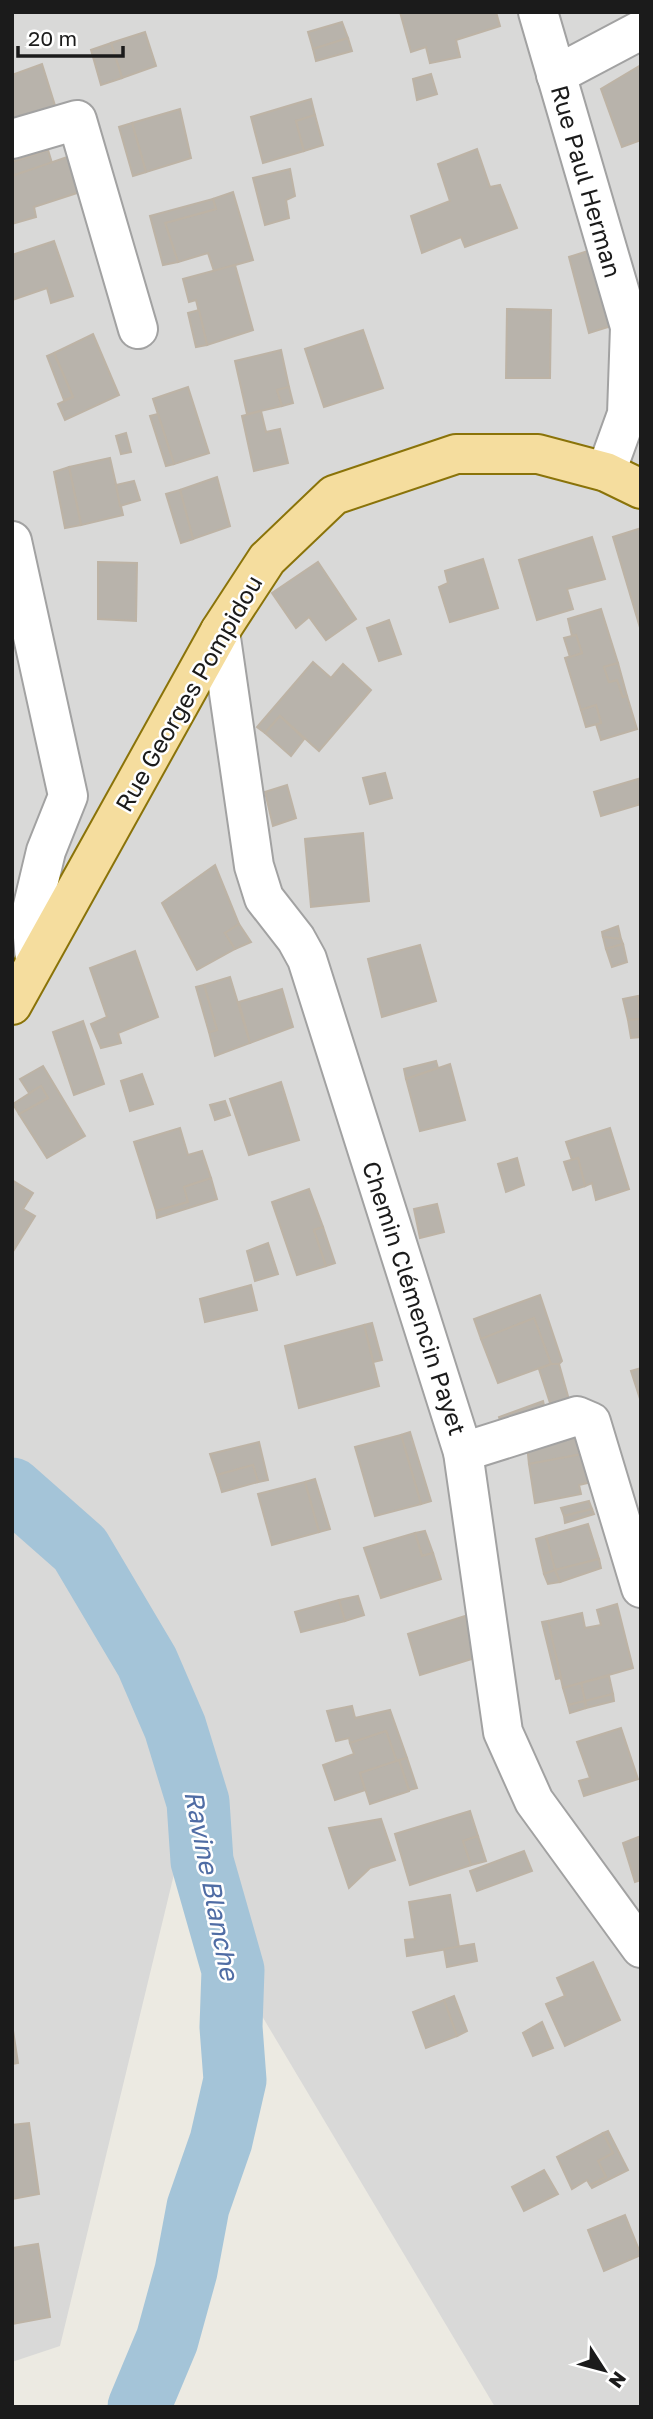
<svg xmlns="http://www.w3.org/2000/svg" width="653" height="2419" font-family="'Golos Text',sans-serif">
  <rect width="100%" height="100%" fill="#eceae2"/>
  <path fill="#d9d9d8" d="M12,12H641V2407H495L175,1870L60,2346L12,2362Z"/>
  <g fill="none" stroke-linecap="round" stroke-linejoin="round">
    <path stroke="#a4c4d8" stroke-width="63" d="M12,1489L80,1549L147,1662L175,1727L198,1802L202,1861L233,1970L231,2027L235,2080L221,2141L198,2207L186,2271L167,2340L139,2407"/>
  </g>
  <g fill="#b8b3ab" stroke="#bdb3a5" stroke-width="2">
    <path d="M400,12H496L500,26L456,40L460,57L430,63L426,47L411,52Z"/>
    <path d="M342,22L348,38L313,49L308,32Z"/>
    <path d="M145,32L156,66L122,78L111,43Z"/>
    <path d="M348,38L352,51L316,61L313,49Z"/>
    <path d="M111,43L122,78L101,85L91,50Z"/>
    <path d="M42,64L58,115L12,130V75Z"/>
    <path d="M641,65V140L622,147L601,89Z"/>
    <path d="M431,74L437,94L417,100L413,79Z"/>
    <path d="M311,99L315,115L296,121L304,151L263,163L251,117Z"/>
    <path d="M180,109L191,158L146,172L132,123Z"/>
    <path d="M315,115L323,145L304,151L296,121Z"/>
    <path d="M132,123L146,172L133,176L119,127Z"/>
    <path d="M477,149L490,187L500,185L517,228L465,247L461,237L422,253L411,216L450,201L438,164Z"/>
    <path d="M48,150L52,163L12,176V162Z"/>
    <path d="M70,156L80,192L34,207L36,217L12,224V176Z"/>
    <path d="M290,169L295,196L286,200L289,218L265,225L253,178Z"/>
    <path d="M233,192L253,260L214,271L208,253L178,262L165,223L216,209L213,199Z"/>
    <path d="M213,199L216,209L165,223L178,262L163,265L150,216Z"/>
    <path d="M54,241L73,296L51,303L47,288L12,300V255Z"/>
    <path d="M591,250L611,326L589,333L569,257Z"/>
    <path d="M235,265L253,330L207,345L196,300L189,302L183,279Z"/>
    <path d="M507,309L551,310L550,378H506Z"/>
    <path d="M199,310L207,345L196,347L188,313Z"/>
    <path d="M363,330L383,388L324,407L305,349Z"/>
    <path d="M93,334L119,395L65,420L58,404L73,397L54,353Z"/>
    <path d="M281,350L289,387L277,390L282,406L247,414L235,361Z"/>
    <path d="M54,353L73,397L64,400L47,356Z"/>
    <path d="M188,387L209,453L174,464L153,399Z"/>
    <path d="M289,387L293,403L282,406L277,390Z"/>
    <path d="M261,411L266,432L280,429L288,463L254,471L242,416Z"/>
    <path d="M158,414L174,464L166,466L150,416Z"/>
    <path d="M126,433L131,452L121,454L116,436Z"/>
    <path d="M110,458L123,515L81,525L69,467Z"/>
    <path d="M69,467L81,525L65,528L54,472Z"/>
    <path d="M217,477L230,526L193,539L180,490Z"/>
    <path d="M134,481L140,500L120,506L116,485Z"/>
    <path d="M180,490L193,539L181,543L166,494Z"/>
    <path d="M641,528V631L613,537Z"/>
    <path d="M592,537L605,579L567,589L573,609L537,620L519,560Z"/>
    <path d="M483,559L498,608L450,622L439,587L448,583L445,571Z"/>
    <path d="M98,562L137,563L136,621L98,619Z"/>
    <path d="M318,562L356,619L326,640L309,617L296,628L272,593Z"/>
    <path d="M601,609L618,663L604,667L609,682L617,680L623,697L627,696L637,729L601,740L596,724L601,723L596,705L581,710L565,658L582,653L576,635L572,636L568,619Z"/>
    <path d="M389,620L401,654L379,661L367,628Z"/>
    <path d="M576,635L582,653L570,657L564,638Z"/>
    <path d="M313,662L331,678L343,664L371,690L319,751L280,716L265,733L257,727Z"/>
    <path d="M618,663L627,696L623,697L617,680L609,682L604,667Z"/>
    <path d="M596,705L601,723L586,727L581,710Z"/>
    <path d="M280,716L304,739L291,756L265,733Z"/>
    <path d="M385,773L392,798L370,804L363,778Z"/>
    <path d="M641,778V804L601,816L594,792Z"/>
    <path d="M287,785L296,818L273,826L265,792Z"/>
    <path d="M363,833L369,901L311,907L305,839Z"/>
    <path d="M215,865L239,924L225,933L235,949L197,970L162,903Z"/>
    <path d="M239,924L251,942L235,949L225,933Z"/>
    <path d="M618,926L621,939L603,937L602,932Z"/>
    <path d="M603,937L621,939L623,944L606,949Z"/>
    <path d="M623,944L627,962L612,967L606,949Z"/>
    <path d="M420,945L436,1001L382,1017L368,959Z"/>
    <path d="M135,951L158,1017L118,1033L121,1043L101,1048L91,1024L107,1017L90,968Z"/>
    <path d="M230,977L250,1043L215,1056L209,1032L217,1030L204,985Z"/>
    <path d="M204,985L217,1030L209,1032L196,987Z"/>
    <path d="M282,989L293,1027L250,1043L239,1002Z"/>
    <path d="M638,996L641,1019L628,1020L623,999Z"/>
    <path d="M641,1019V1037L631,1038L628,1020Z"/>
    <path d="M83,1021L104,1084L74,1095L53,1032Z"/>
    <path d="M436,1061L438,1068L406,1079L404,1069Z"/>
    <path d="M450,1064L465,1120L420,1131L406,1079Z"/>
    <path d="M43,1066L85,1136L47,1158L19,1114L48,1098L41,1086L29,1093L20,1079Z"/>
    <path d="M142,1074L153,1104L130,1111L121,1081Z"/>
    <path d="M281,1082L299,1140L249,1155L230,1099Z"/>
    <path d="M41,1086L48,1098L19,1114L13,1104Z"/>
    <path d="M225,1101L230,1115L215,1120L210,1105Z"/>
    <path d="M180,1128L188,1155L202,1151L211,1178L184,1187L188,1202L156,1211L134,1142Z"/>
    <path d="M610,1128L629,1189L596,1200L592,1183L585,1186L578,1158L572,1160L566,1142Z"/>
    <path d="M517,1158L524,1185L506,1192L498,1164Z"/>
    <path d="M578,1158L585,1186L573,1190L564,1162Z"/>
    <path d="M211,1178L217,1199L157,1218L156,1211L188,1202L184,1187Z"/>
    <path d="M12,1180L33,1193L23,1209L35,1216L12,1253Z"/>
    <path d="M309,1189L323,1227L314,1230L326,1266L297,1275L272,1202Z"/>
    <path d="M437,1204L444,1232L420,1238L414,1209Z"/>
    <path d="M323,1227L335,1263L326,1266L314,1230Z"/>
    <path d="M268,1243L278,1274L255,1281L247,1251Z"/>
    <path d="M251,1285L257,1310L205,1322L200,1299Z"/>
    <path d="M540,1295L562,1361L559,1364H551L534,1318L481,1339L474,1319Z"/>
    <path d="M534,1318L551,1364L498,1383L481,1339Z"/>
    <path d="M372,1323L382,1360L373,1362L364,1325Z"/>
    <path d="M364,1325L379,1386L299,1408L285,1346Z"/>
    <path d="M551,1364H559L571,1407L554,1415L539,1369Z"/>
    <path d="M641,1368V1402L631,1371Z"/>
    <path d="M543,1401L547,1418L504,1433L499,1417Z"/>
    <path d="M410,1432L431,1501L421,1504L401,1435Z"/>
    <path d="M586,1434L588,1453L529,1464L527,1445Z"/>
    <path d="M401,1435L421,1504L375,1516L355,1447Z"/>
    <path d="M259,1442L268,1480L258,1482L253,1465L217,1475L210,1454Z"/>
    <path d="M588,1453L600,1480L579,1485L581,1494L535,1503L529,1464Z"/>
    <path d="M253,1465L258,1482L222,1492L217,1475Z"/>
    <path d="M315,1479L330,1529L319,1532L305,1482Z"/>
    <path d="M305,1482L319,1532L272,1545L258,1494Z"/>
    <path d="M589,1501L592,1509L564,1516L561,1508Z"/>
    <path d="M592,1509L594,1514L565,1523L564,1516Z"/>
    <path d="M588,1524L599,1559L555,1570L546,1536Z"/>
    <path d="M425,1531L433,1553L422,1556L415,1533Z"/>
    <path d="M415,1533L422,1556L433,1553L441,1579L381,1598L364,1548Z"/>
    <path d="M546,1536L555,1570L544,1574L536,1539Z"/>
    <path d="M599,1559L601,1568L560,1582L555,1570Z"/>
    <path d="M555,1570L560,1582L548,1584L544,1574Z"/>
    <path d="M358,1596L364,1615L345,1621L339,1600Z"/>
    <path d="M339,1600L345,1621L301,1632L295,1612Z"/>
    <path d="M617,1604L633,1668L563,1688L548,1621L582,1613L585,1628L601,1625L597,1610Z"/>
    <path d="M465,1616L478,1657L420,1675L408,1634Z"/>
    <path d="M548,1621L561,1678L556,1679L542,1622Z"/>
    <path d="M609,1676L613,1694L585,1701L581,1683Z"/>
    <path d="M581,1683L585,1701L568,1705L563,1688Z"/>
    <path d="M613,1694L614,1701L586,1708L585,1701Z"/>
    <path d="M585,1701L586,1708L570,1713L568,1705Z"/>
    <path d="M352,1706L355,1718L390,1710L407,1758L397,1762L386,1731L350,1743L349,1738L336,1741L327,1711Z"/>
    <path d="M621,1728L638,1779L584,1796L579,1781L590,1778L577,1742Z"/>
    <path d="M386,1731L397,1762L360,1773L365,1790L335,1800L323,1765L354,1754L350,1743Z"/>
    <path d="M407,1758L417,1788L409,1790L399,1760Z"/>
    <path d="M399,1760L409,1791L370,1804L360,1773Z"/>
    <path d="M470,1811L478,1836L463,1841L471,1865L410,1885L395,1834Z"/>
    <path d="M381,1819L395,1860L370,1868L349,1888L329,1828Z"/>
    <path d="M478,1836L486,1861L471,1865L463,1841Z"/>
    <path d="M641,1836V1880L635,1882L623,1843Z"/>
    <path d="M524,1851L532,1871L477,1891L470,1871Z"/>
    <path d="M450,1895L459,1947L407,1956L405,1940L415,1939L409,1902Z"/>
    <path d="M474,1944L477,1961L447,1967L444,1949Z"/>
    <path d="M593,1962L620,2020L565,2046L546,2004L565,1996L557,1978Z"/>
    <path d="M454,1996L467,2031L457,2036L444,2000Z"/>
    <path d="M444,2000L457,2036L426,2048L413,2012Z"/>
    <path d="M542,2022L553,2048L533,2056L523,2033Z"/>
    <path d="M12,2024L18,2063L12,2064Z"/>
    <path d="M29,2123L39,2194L12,2199V2125Z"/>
    <path d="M608,2131L628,2170L592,2188L590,2185L606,2177L598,2161L613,2153L603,2133Z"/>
    <path d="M603,2133L613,2153L598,2161L606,2177L590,2185L587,2180L572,2189L557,2157Z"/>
    <path d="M544,2170L558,2194L524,2211L512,2187Z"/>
    <path d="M625,2215L641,2255L604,2271L588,2230Z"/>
    <path d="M38,2244L50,2317L12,2324V2248Z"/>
  </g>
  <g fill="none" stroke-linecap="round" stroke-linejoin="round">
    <g stroke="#a2a2a2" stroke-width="42">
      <g id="minor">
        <path d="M538,12L630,327L627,414L606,472"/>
        <path d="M556,75L641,30"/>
        <path d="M12,139L77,120L138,329"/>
        <path d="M12,541L68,796L46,851L31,914L35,960"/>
        <path d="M220,631L254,866L264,898L296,939L307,959L463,1452L503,1732L534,1801L641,1948"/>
        <path d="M463,1452L577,1416L591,1422L641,1588"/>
      </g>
    </g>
    <g stroke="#8a7309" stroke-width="42">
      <path id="major" d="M12,1005L220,631L267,559L334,495L456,454H538L606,472L641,489"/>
    </g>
    <use href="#minor" stroke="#fff" stroke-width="38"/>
    <use href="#major" stroke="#f5dd9e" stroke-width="38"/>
  </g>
  <g text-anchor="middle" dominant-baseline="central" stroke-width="5" stroke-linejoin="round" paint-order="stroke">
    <g font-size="24" fill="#1b1b1b" stroke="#fff">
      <text transform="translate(587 181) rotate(74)">Rue Paul Herman</text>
      <text transform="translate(188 693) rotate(-60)">Rue Georges Pompidou</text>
      <text transform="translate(415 1298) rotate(72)">Chemin Clémencin Payet</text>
    </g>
    <g font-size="26" font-style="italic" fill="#4f6ca4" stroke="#fff">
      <text transform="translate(212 1885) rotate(79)">Ravine Blanche</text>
    </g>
  </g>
  <rect width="653" height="2419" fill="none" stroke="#1b1b1b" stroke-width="28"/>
  <g transform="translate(604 2370) rotate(126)" stroke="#ffffff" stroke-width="5" paint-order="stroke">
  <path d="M0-5L12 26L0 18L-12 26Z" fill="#1b1b1b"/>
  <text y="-10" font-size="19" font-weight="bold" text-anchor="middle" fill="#1b1b1b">N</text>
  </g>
  <path d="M18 46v10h105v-10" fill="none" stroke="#1b1b1b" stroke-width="3.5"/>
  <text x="28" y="46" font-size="21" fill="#1b1b1b" stroke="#ffffff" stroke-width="5" paint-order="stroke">20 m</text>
</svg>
